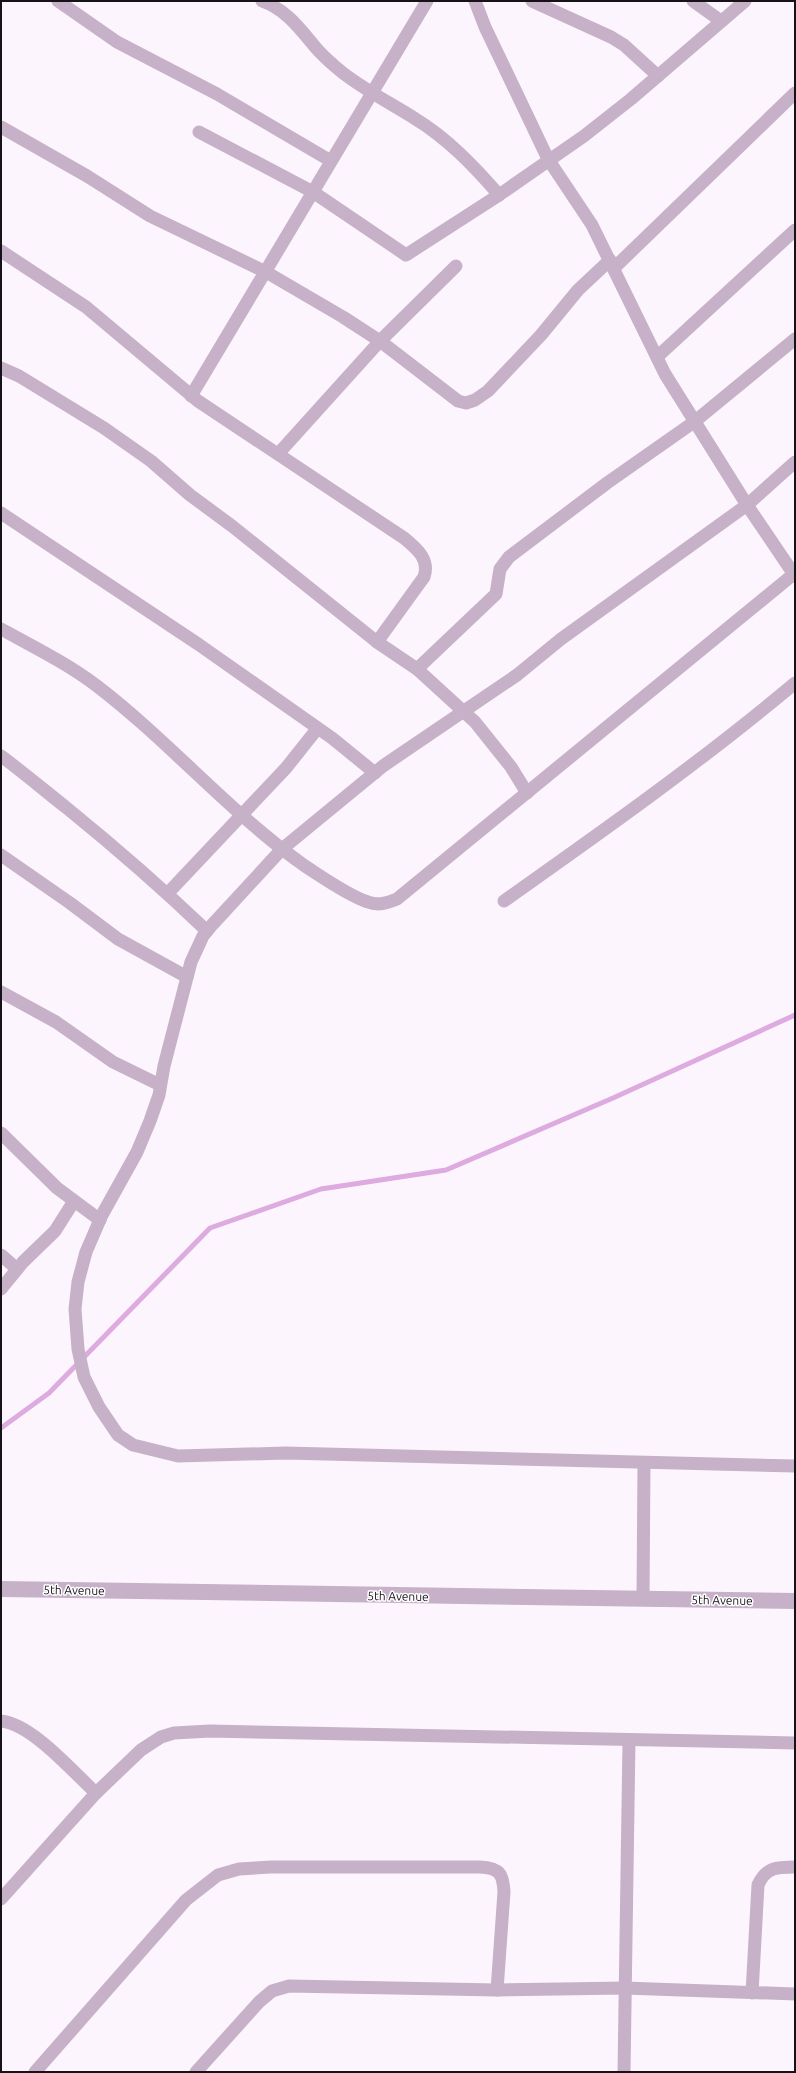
<svg xmlns="http://www.w3.org/2000/svg" width="796" height="2073" font-family="Ubuntu,sans-serif">
  <rect width="100%" height="100%" fill="#fdf5fd"/>
  <g fill="none" stroke-linecap="round" stroke-linejoin="round">
    <path stroke="#ddabdf" stroke-width="5" d="M1,1428L49,1393L210,1228L321,1189L446,1170L613,1098L795,1015"/>
    <g stroke="#c7b1c8" stroke-width="13">
      <path d="M58,1L117,42L217,94L331,161"/>
      <path d="M262,1C287,10 300,29 316,48C324,57 333,65 343,73C365,90 390,103 414,118C447,138 474,166 499,195"/>
      <path d="M475,1L485,27L548,159L592,225L665,374L747,505L795,576"/>
      <path d="M532,1L611,37L624,45L658,76"/>
      <path d="M693,1L721,21"/>
      <path d="M1,127L87,176L150,216L266,272L343,317L380,341L458,401L466,403L475,400L488,391L541,335L578,290L610,260"/>
      <path d="M199,132L313,192L406,255L499,195L584,136L631,99L745,1"/>
      <path d="M1,251L86,307L198,401L404,538C417,549 430,559 424,577L377,642"/>
      <path d="M614,268L795,93"/>
      <path d="M657,357L795,230"/>
      <path d="M1,368L19,376L104,428L151,461L190,495L232,526L377,642L417,669L475,722L511,767L527,793"/>
      <path d="M191,396L427,1"/>
      <path d="M278,454L380,341L456,266"/>
      <path d="M795,462L747,505L561,639L517,675L383,766L282,849L212,925L203,936L191,962L164,1066L159,1095L150,1121L137,1152L102,1215L86,1252L78,1282L75,1309L78,1349L84,1377L99,1407L118,1435L133,1445L178,1456L286,1453L795,1466"/>
      <path d="M1,513L198,644L332,738L375,773"/>
      <path d="M1,629C34,647 68,664 97,686C170,742 230,813 305,866C322,877 349,896 368,902C378,906 387,903 397,899L795,573"/>
      <path d="M417,669L496,594L500,569L509,557L607,483L694,422L795,339"/>
      <path d="M1,756C24,773 45,791 68,809C116,848 162,888 207,931"/>
      <path d="M1,855L70,903L118,939L187,977"/>
      <path d="M168,893L286,768L317,729"/>
      <path d="M504,901C603,831 702,761 795,683"/>
      <path d="M1,992L56,1022L113,1062L160,1085"/>
      <path d="M1,1133L57,1188L100,1220"/>
      <path d="M1,1255L17,1269"/>
      <path d="M1,1289L23,1262L55,1231L74,1201"/>
      <path d="M643,1599L644,1463"/>
      <path d="M1,1721C32,1724 73,1772 96,1793"/>
      <path d="M1,1899L96,1793L141,1750L161,1737L174,1733L210,1731L795,1743"/>
      <path d="M752,1993L758,1885C766,1867 777,1867 795,1867"/>
      <path d="M35,2072L186,1900L218,1875L239,1869L271,1867H480C500,1868 503,1874 504,1892L497,1990"/>
      <path d="M196,2072L259,2002L272,1991L289,1986L497,1990L625,1988L795,1994"/>
      <path d="M624,2072L629,1740"/>
    </g>
    <path stroke="#c7b1c8" stroke-width="16" d="M1,1589L795,1601"/>
  </g>
  <g text-anchor="middle" dominant-baseline="central" stroke-width="3" stroke-linejoin="round" paint-order="stroke">
    <g font-size="12" fill="#171118" stroke="#fff">
      <text transform="translate(74 1590) rotate(1)">5th Avenue</text>
      <text transform="translate(398 1596) rotate(1)">5th Avenue</text>
      <text transform="translate(722 1600) rotate(1)">5th Avenue</text>
    </g>
  </g>
  <rect width="796" height="2073" fill="none" stroke="#171118" stroke-width="4"/>
</svg>
